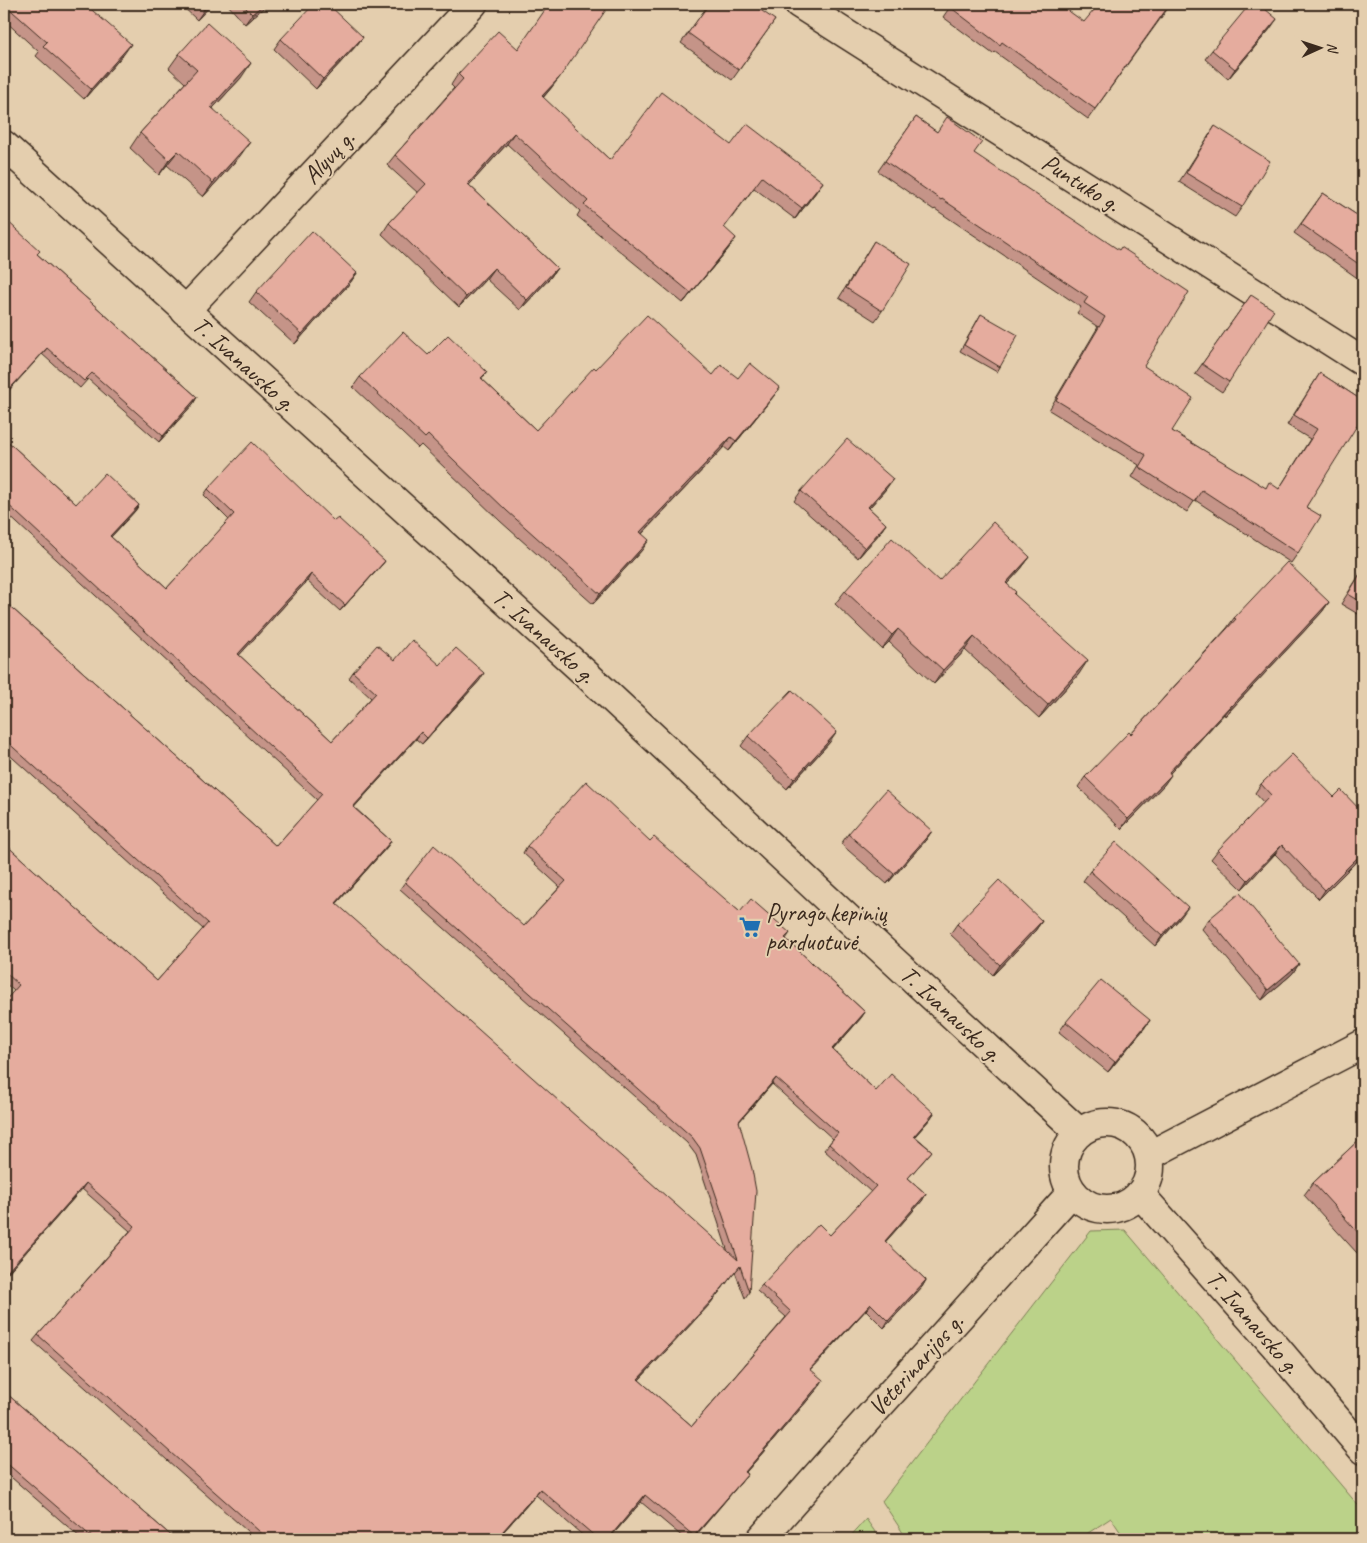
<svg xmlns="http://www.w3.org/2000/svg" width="1367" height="1543" font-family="Caveat,sans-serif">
  <rect width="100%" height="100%" fill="#e4ceae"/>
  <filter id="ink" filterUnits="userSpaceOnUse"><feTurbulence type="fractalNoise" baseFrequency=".02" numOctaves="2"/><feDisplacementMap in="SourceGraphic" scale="10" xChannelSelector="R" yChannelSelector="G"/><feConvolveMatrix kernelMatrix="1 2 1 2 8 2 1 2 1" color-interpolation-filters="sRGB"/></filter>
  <g filter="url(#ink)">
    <g fill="#bbd289" stroke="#7b7e54">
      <path d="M1125,1230L1363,1511V1539H1125L1111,1518L1079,1539H907L882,1501L1091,1231Z"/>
      <path d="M866,1519L880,1539H848Z"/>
    </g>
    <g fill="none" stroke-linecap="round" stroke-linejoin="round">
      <g stroke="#3b2a1e" stroke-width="31">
        <g id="street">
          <path d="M799,4L1363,362"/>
          <path d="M4,145L585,673L883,951L1079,1132"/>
          <path d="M185,311L473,4"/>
          <circle cx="1107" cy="1166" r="43"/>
          <path d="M1150,1155L1363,1044"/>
          <path d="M1140,1194L1275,1346L1363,1450"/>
          <path d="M761,1539L835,1455L1072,1192"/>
        </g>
      </g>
      <use href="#street" stroke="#e4ceae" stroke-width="28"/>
    </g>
    <g fill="#c59488" stroke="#3b2a1e" fill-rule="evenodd">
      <path d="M4,4L124,54L84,99L36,56L39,52L4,20Z"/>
      <path d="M180,4H212L197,20Z"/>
      <path d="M227,4H268L245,24Z"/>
      <path d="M709,4L775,20L732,80L681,43Z"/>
      <path d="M952,4L1084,22L1171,4L1088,119L995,52L993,54L943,17Z"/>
      <path d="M1270,29L1228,79L1205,59L1212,50Z"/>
      <path d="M363,37L356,46L316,89L274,49L281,39Z"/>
      <path d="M179,54L241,78L213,108L240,156L203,197L167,165L159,175L130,148L140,133L185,83L169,68Z"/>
      <path d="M458,74L552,87L543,98L610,160L731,145L816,192L795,219L754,188L724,228L729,248L683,303L577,216L580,211L507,144L469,185L557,268L550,278L520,310L486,279L459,307L382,234L389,223L418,193L387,165L395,155L454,88L451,85Z"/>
      <path d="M916,117L937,132L974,153L1144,366L1172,431L1265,488L1279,489L1310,439L1287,425L1320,373L1363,401L1306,507L1298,553L1291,563L1195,500L1187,512L1132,477L1139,465L1049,410L1098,327L1077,313L1081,307L935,209L934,210L878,171Z"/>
      <path d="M1215,126L1242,207L1235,217L1179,182Z"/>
      <path d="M1323,193L1363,219V282L1294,233Z"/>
      <path d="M874,241L882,311L875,321L839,298Z"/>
      <path d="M37,254L197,397L193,404L159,442L88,379L80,388L42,354Z"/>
      <path d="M357,273L350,283L295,344L249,302L256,292Z"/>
      <path d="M1251,295L1229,382L1222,392L1195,374Z"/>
      <path d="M981,314L1000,367L997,372L960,351Z"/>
      <path d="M596,369L713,375L738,378L773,397L729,451L724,447L642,534V550L593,604L500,521L421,445L418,448L353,387L360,377L487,372L482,379L536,430Z"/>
      <path d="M4,438L76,504L139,505L135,511L111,537L167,588L229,520L204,495L208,489L334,521L385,561L380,567L340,611L307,581L239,655L332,741L371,698L349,678L353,672L395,660L440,665L480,680L422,744L416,739L354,807L391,841L387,847L336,904L728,1252L696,1155L687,1143L400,889L405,882L524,926L560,887L523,853L527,846L650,841L740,912L790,933L786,939L865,1012L861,1018L833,1050L876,1091L934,1113L930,1119L915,1136L932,1151L927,1157L908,1178L926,1194L922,1201L885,1242L926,1280L922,1287L884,1328L866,1310L811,1370L819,1387L746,1472L748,1474L743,1480L693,1539H685L641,1502L609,1539H587L536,1495L497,1539H256L33,1341L38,1335L130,1231L82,1189L4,1277V1002L14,991L4,982V843L157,981L203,929L4,750V601L276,846L317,800L4,511ZM772,1084L833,1139L824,1150L871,1192L830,1235L762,1285L757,1291L786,1317L692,1426L639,1380L709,1305L735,1272L745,1298L749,1292L739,1122Z"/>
      <path d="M886,489L869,508L886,524L879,534L858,558L794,501L801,491Z"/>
      <path d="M1030,557L1020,570L1007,584L1014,594L1079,674L1039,718L965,650L934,684L889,642L882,649L835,604L845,591L939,581Z"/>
      <path d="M1363,569V617L1341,604Z"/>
      <path d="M1329,602L1322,612L1225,716L1224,714L1170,773L1164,785L1121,829L1078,787L1085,777L1131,734L1227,628L1234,618Z"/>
      <path d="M748,736L830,742L787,789L741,746Z"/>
      <path d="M1261,784L1334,797L1363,813V855L1319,899L1275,854L1242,889L1211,859L1218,850L1264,803L1255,793Z"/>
      <path d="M932,831L925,841L887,884L841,844L848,834Z"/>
      <path d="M1090,871L1181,917L1155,946L1083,881Z"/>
      <path d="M1209,919L1299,964L1292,974L1262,1000L1202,929Z"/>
      <path d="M1042,921L1035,931L993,975L950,934L957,924Z"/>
      <path d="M1150,1020L1143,1030L1108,1072L1059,1032L1066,1022Z"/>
      <path d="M1363,1136V1248L1357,1253L1304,1195L1313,1183Z"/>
      <path d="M4,1389L7,1394L175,1539H82L4,1471Z"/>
    </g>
    <g fill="#a0786f" stroke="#3b2a1e">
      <path d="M210,4H212L197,20L204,10Z"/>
      <path d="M264,4H268L245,24L252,14Z"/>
      <path d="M1277,19L1270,29L1228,79L1235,69Z"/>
      <path d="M363,37L356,46L316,89L323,79Z"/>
      <path d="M131,44L124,54L84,99L91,89Z"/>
      <path d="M251,63L241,78L201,121L211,107Z"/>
      <path d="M560,77L552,87L534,107L542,96Z"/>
      <path d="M514,133L507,144L461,194L468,184Z"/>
      <path d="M250,142L240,156L203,197L213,183Z"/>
      <path d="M178,151L167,165L159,175L169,160Z"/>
      <path d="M823,182L816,192L795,219L802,208Z"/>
      <path d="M736,238L729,248L683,303L691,293Z"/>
      <path d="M494,268L486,279L459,307L466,297Z"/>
      <path d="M557,268L550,278L520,310L527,300Z"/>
      <path d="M357,273L350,283L295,344L302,334Z"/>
      <path d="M47,348L42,354L4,396V395Z"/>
      <path d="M780,388L773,397L729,451L736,441Z"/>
      <path d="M197,397L193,404L159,442L163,436Z"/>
      <path d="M731,437L724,447L634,542L640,532Z"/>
      <path d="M893,479L886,489L861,517L868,507Z"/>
      <path d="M139,505L135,511L106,542L110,536Z"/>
      <path d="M886,524L879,534L858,558L865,548Z"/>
      <path d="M649,540L642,550L593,604L600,594Z"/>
      <path d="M1030,557L1020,570L996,596L1006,583Z"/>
      <path d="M385,561L380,567L340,611L345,605Z"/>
      <path d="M311,574L307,581L234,661L238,654Z"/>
      <path d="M1329,602L1322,612L1225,716L1232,706Z"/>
      <path d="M898,629L889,642L882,649L892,635Z"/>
      <path d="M974,637L965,650L934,684L943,670Z"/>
      <path d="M1088,660L1079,674L1039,718L1048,705Z"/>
      <path d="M484,673L480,680L422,744L427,738Z"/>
      <path d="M1231,705L1224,714L1162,782L1169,772Z"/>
      <path d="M421,732L416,739L349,813L353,807Z"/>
      <path d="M837,732L830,742L787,789L794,779Z"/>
      <path d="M1171,775L1164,785L1121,829L1128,819Z"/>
      <path d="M932,831L925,841L887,884L894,874Z"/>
      <path d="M391,841L387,847L331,910L336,903Z"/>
      <path d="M1282,845L1275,854L1242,889L1248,880Z"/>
      <path d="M1363,852V855L1319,899L1325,890Z"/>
      <path d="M1188,907L1181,917L1155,946L1162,936Z"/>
      <path d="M1042,921L1035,931L993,975L1000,965Z"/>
      <path d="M1299,964L1292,974L1262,1000L1268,990Z"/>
      <path d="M865,1012L861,1018L827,1056L832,1049Z"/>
      <path d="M1150,1020L1143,1030L1108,1072L1115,1062Z"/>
      <path d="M776,1078L772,1084L734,1127L739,1121Z"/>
      <path d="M934,1113L930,1119L910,1142L914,1136Z"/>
      <path d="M86,1183L82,1189L4,1277L7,1272Z"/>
      <path d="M926,1194L922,1201L880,1248L885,1241Z"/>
      <path d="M1363,1243V1247L1357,1253Z"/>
      <path d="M740,1266L709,1305L634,1385L638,1379Z"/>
      <path d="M926,1280L922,1287L884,1328L888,1321Z"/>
      <path d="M871,1304L866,1310L805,1375L810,1369Z"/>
      <path d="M823,1380L819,1387L741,1478L745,1472Z"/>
      <path d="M748,1474L743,1480L692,1539L694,1536Z"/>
      <path d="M540,1489L536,1495L497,1539H496Z"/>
      <path d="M645,1495L641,1502L609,1539H608Z"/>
    </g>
    <g fill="#e5ac9e" stroke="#3b2a1e" fill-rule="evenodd">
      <path d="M4,4H85L131,44L91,89L43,46L47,42Z"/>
      <path d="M198,4H210L204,10Z"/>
      <path d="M242,4H264L252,14Z"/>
      <path d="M314,4H328L363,37L323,79L281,39Z"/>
      <path d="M549,4H610L560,77L542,96L610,160L661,92L731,145L747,124L823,182L802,208L762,177L724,227L736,238L691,293L584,205L588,201L514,133L468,184L557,268L527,300L494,268L466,297L389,223L426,184L395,155L463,79L458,74L498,31L518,49Z"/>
      <path d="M709,4H752L775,20L739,70L688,33Z"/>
      <path d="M952,4H1059L1084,22L1099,4H1170L1095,109L1002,42L1000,45L950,7Z"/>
      <path d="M1250,4H1259L1277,19L1235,69L1212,50Z"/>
      <path d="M207,23L251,63L211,107L250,142L213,183L178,151L169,160L140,133L197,70L179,54Z"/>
      <path d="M916,117L937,132L947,117L982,142L974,153L1119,250L1121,247L1189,292L1144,366L1193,398L1172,431L1266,488L1269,482L1279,489L1317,429L1294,415L1320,373L1363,401V416L1306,507L1321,516L1298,553L1202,490L1194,502L1139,467L1146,455L1056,400L1105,317L1084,303L1088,297L942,199L941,200L885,161Z"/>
      <path d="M1215,126L1270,161L1242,207L1186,173Z"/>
      <path d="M1323,193L1363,219V267L1301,224Z"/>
      <path d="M4,218L40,251L37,254L197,397L163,436L92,373L84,381L47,348L4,395Z"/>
      <path d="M312,231L357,273L302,334L256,292Z"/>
      <path d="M874,241L911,264L882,311L846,288Z"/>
      <path d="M1251,295L1274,310L1229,382L1202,364Z"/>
      <path d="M981,314L1018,335L1000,367L964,345Z"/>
      <path d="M647,315L713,375L721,365L738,378L750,363L780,388L736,441L731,437L640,532L649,540L600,594L507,511L428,435L425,438L360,377L403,332L428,355L448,335L487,372L481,378L536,430L594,367L596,369Z"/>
      <path d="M4,438L76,504L105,473L139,505L110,536L167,588L234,514L208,489L252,442L334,521L338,518L385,561L345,605L311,574L238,654L332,741L376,693L353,672L377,645L395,660L412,640L440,665L456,648L484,673L427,738L421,732L353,807L391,841L336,903L738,1260L700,1148L692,1137L405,882L434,845L524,926L566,881L527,846L586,781L650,841L654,837L740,912L751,899L790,933L785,938L865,1012L832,1049L876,1091L891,1074L934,1113L914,1136L932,1151L908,1178L926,1194L885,1241L926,1280L888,1321L871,1304L810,1369L823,1380L745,1472L748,1474L694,1536L645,1495L608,1539H598L540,1489L496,1539H268L38,1335L135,1226L86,1183L7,1272L4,1269V1002L19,985L4,971V843L157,981L208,923L4,739V601L276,846L322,794L4,501ZM776,1078L838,1133L829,1144L876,1186L830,1235L819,1224L762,1285L791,1312L692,1426L638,1379L714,1298L740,1266L749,1292L756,1191L752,1169L739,1121Z"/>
      <path d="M847,439L893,479L868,507L886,524L865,548L801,491Z"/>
      <path d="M993,522L1030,557L1006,583L1016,592L1014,594L1088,660L1048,705L974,637L943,670L898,629L892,635L845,591L892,538L939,581Z"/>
      <path d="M1287,562L1329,602L1232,706L1231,705L1169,772L1171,775L1128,819L1085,777L1129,732L1131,734L1236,619L1234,618Z"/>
      <path d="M1363,569V603L1348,594Z"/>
      <path d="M792,690L837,732L794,779L748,736Z"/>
      <path d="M1292,754L1334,797L1341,790L1363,813V852L1325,890L1282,845L1248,880L1218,850L1271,795L1261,784Z"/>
      <path d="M886,790L932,831L894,874L848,834Z"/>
      <path d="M1116,842L1188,907L1162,936L1090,871Z"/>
      <path d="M999,880L1042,921L1000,965L957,924Z"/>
      <path d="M1240,893L1299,964L1268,990L1209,919Z"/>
      <path d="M1101,980L1150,1020L1115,1062L1066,1022Z"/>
      <path d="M1363,1136V1238L1313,1183Z"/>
      <path d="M4,1389L7,1394L175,1539H94L4,1461Z"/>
    </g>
  </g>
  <defs>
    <g id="supermarket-bare" transform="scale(1.725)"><path d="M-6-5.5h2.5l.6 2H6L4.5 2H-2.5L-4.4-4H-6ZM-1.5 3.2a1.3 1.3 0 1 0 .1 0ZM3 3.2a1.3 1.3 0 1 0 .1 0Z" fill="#1f6fb2" stroke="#e4ceae" stroke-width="2.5" paint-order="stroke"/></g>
  </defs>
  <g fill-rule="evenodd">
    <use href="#supermarket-bare" x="750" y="927"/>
  </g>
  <g text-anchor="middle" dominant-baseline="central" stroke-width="4" stroke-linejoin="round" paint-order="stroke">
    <g font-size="25" fill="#3b2a1e" stroke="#e4ceae">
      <text transform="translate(329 157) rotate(-47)">Alyvų g.</text>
      <text transform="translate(1081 183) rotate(32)">Puntuko g.</text>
      <text transform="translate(244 364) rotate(42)">T. Ivanausko g.</text>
      <text transform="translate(544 636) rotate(42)">T. Ivanausko g.</text>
      <text transform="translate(951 1014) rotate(43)">T. Ivanausko g.</text>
      <text transform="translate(1253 1322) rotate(49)">T. Ivanausko g.</text>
      <text transform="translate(916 1365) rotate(-48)">Veterinarijos g.</text>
    </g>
    <g font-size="25" fill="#3b2a1e" stroke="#e4ceae" text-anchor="start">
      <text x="766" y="913">Pyrago kepinių<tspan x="766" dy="29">parduotuvė</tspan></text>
    </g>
  </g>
  <rect width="1367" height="1543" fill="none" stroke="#e4ceae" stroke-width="20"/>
  <rect x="10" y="10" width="1347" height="1523" fill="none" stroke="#3b2a1e" stroke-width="2" filter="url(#ink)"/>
  <g transform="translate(1320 48) rotate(87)" stroke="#e4ceae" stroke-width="4" paint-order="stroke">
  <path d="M0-4L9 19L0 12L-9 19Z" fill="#3b2a1e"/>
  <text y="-8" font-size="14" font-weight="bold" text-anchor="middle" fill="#3b2a1e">N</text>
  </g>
</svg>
